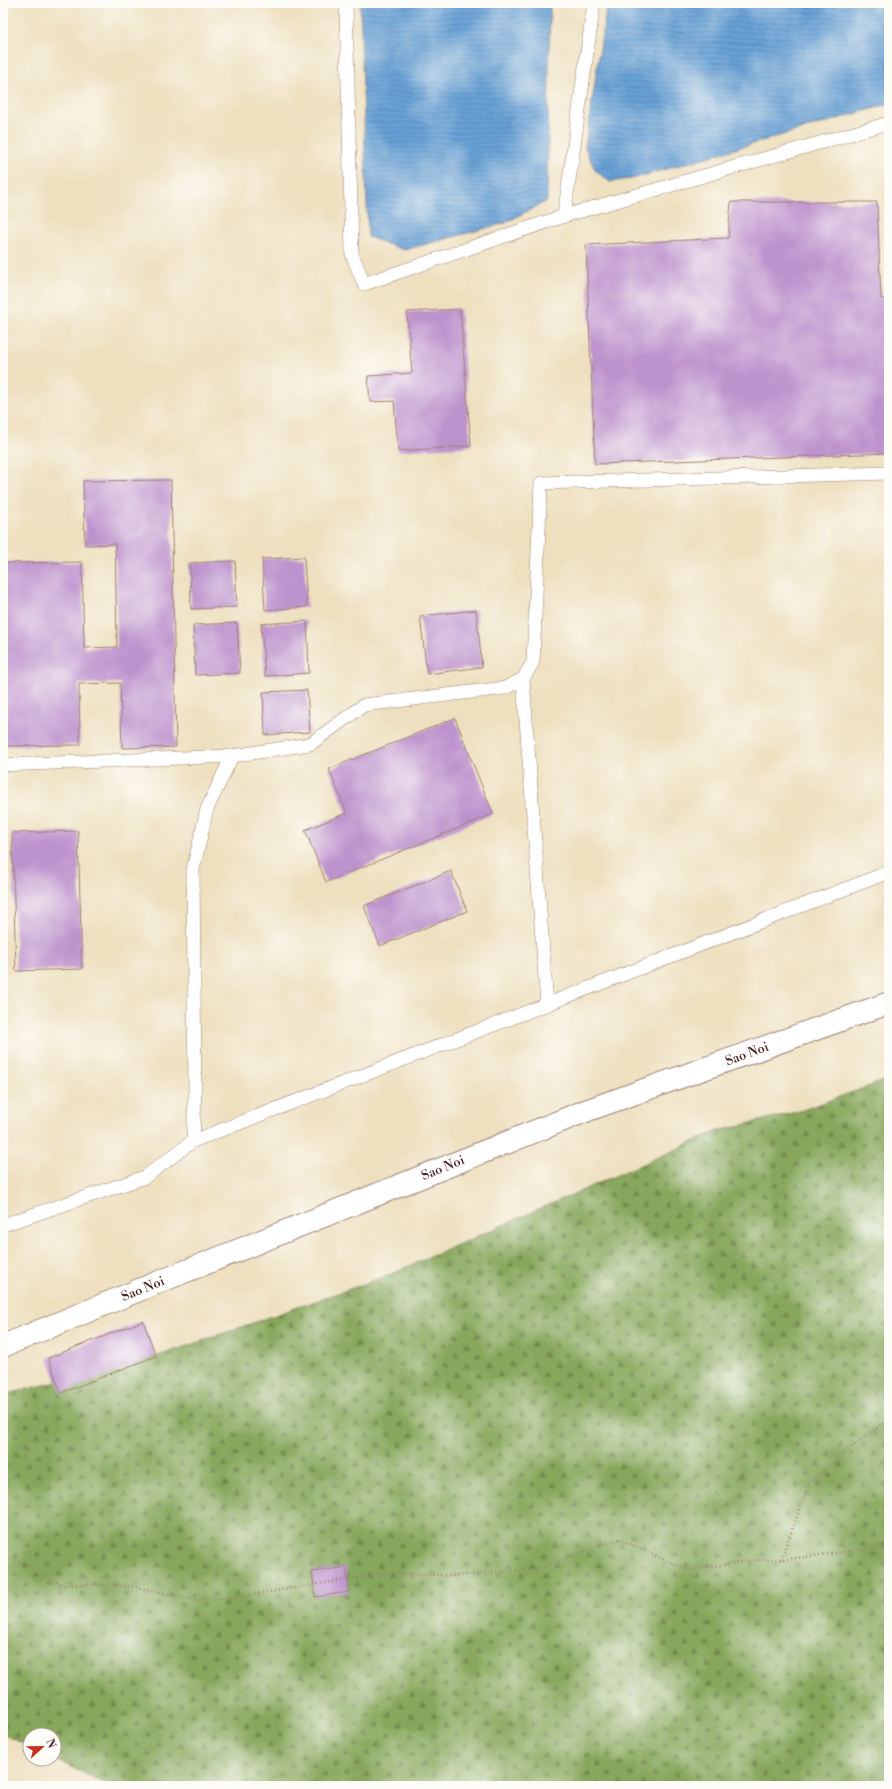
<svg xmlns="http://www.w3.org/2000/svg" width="892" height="1789" font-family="'Libre Bodoni',serif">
  <defs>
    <pattern id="forest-firs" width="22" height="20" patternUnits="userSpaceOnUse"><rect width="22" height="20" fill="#87a75b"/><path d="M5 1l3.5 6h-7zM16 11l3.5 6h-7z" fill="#70874b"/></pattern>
    <pattern id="water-rules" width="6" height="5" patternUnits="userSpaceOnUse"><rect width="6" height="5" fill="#68a2d7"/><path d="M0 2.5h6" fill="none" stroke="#5883af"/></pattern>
  </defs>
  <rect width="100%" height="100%" fill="#fdfcf7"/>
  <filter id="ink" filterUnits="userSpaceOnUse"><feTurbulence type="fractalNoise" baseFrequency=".025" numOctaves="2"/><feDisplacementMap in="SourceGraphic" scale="8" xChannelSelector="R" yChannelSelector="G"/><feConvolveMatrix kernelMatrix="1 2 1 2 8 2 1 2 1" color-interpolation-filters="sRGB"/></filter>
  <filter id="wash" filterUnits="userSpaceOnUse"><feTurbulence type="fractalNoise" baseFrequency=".012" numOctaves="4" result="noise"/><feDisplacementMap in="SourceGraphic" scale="16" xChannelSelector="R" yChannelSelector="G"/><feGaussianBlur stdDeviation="0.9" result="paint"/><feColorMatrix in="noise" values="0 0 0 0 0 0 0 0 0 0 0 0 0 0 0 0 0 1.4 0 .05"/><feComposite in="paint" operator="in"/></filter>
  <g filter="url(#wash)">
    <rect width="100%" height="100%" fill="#eee0bf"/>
    <path fill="url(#forest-firs)" stroke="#686343" fill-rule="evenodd" d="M889,1079V1786H111L54,1759V1735H30V1747L3,1734V1395L147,1360L384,1277L718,1131L800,1111ZM346,1567L348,1592L315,1597L312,1572Z"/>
    <g fill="url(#water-rules)" stroke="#596081">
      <path d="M360,3H550L547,201L505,223L404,250L368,237Z"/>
      <path d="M607,3H889V104L635,178L610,182L595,170L585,147Z"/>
    </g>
    <g id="blocks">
      <g fill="#bd93cd">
        <path d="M731,202H877L881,299L889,298V394L887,395L889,453L595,464L586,245L728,238Z"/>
        <path d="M460,309L471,446L398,451L394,401L370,402L368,376L412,373L407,312Z"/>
        <path d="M171,480L176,747L122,748L120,683L79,684L80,745L3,746V563L82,562L84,648L117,647L115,544L85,545L83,481Z"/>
        <path d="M304,557L307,607L265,610L262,559Z"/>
        <path d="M235,561L237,607L191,609L190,563Z"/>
        <path d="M476,610L482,667L427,674L420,616Z"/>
        <path d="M307,621L309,673L265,676L261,624Z"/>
        <path d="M237,623L240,673L195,675L193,625Z"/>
        <path d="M307,690L310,732L265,735L263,692Z"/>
        <path d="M455,718L493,814L326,882L305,830L347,813L329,769Z"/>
        <path d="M78,831L82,969L16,971L12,833Z"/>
        <path d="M451,871L467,911L380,946L364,906Z"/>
        <path d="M143,1321L156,1356L61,1393L48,1358Z"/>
        <path d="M346,1567L349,1592L315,1597L312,1572Z"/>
      </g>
    </g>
  </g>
  <g filter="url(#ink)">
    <use href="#blocks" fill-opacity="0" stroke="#9c8075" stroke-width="1"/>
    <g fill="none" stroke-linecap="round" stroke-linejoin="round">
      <g stroke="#9c8075" stroke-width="14">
        <g id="lane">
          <path d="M346,3L352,254L364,284L564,216L889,123"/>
          <path d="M564,216L594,3"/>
          <path d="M523,679L547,1005"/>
          <path d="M3,765L232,756L310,744L364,705L505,688L523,679L533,662L541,483L889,473"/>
          <path d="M193,1141L889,872"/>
          <path d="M3,1225L145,1177L193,1141L195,1094L193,870L207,809L232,756"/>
        </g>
      </g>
      <g stroke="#9c8075" stroke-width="24">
        <path id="secondary" d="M3,1346L149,1286L588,1110L889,1003"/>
      </g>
      <g stroke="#9c8075" stroke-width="2.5" stroke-dasharray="1 3" stroke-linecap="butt">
        <path d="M3,1556L22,1562L62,1585L99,1584L136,1587L198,1600L243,1596L393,1572L454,1576L537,1569L618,1539L688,1570L755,1560H781L889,1546"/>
        <path d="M781,1559L810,1481L870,1432L889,1420"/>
      </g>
      <use href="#lane" stroke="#fff" stroke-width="13"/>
      <use href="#secondary" stroke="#fff" stroke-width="22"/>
    </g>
  </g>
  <g text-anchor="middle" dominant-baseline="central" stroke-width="3" stroke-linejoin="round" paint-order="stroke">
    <g font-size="13" fill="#4a1f2b" stroke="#fdfcf7">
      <text transform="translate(747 1054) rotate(-20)">Sao Noi</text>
      <text transform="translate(443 1168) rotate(-22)">Sao Noi</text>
      <text transform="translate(143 1289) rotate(-22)">Sao Noi</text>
    </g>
  </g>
  <rect width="892" height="1789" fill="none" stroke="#fdfcf7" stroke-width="16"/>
  <g transform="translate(42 1747) rotate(68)"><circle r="19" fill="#fdfcf7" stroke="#b5a4a5"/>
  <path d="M0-3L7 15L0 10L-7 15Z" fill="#c8321e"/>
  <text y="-6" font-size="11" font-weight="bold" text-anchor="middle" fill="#4a1f2b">N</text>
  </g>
</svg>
